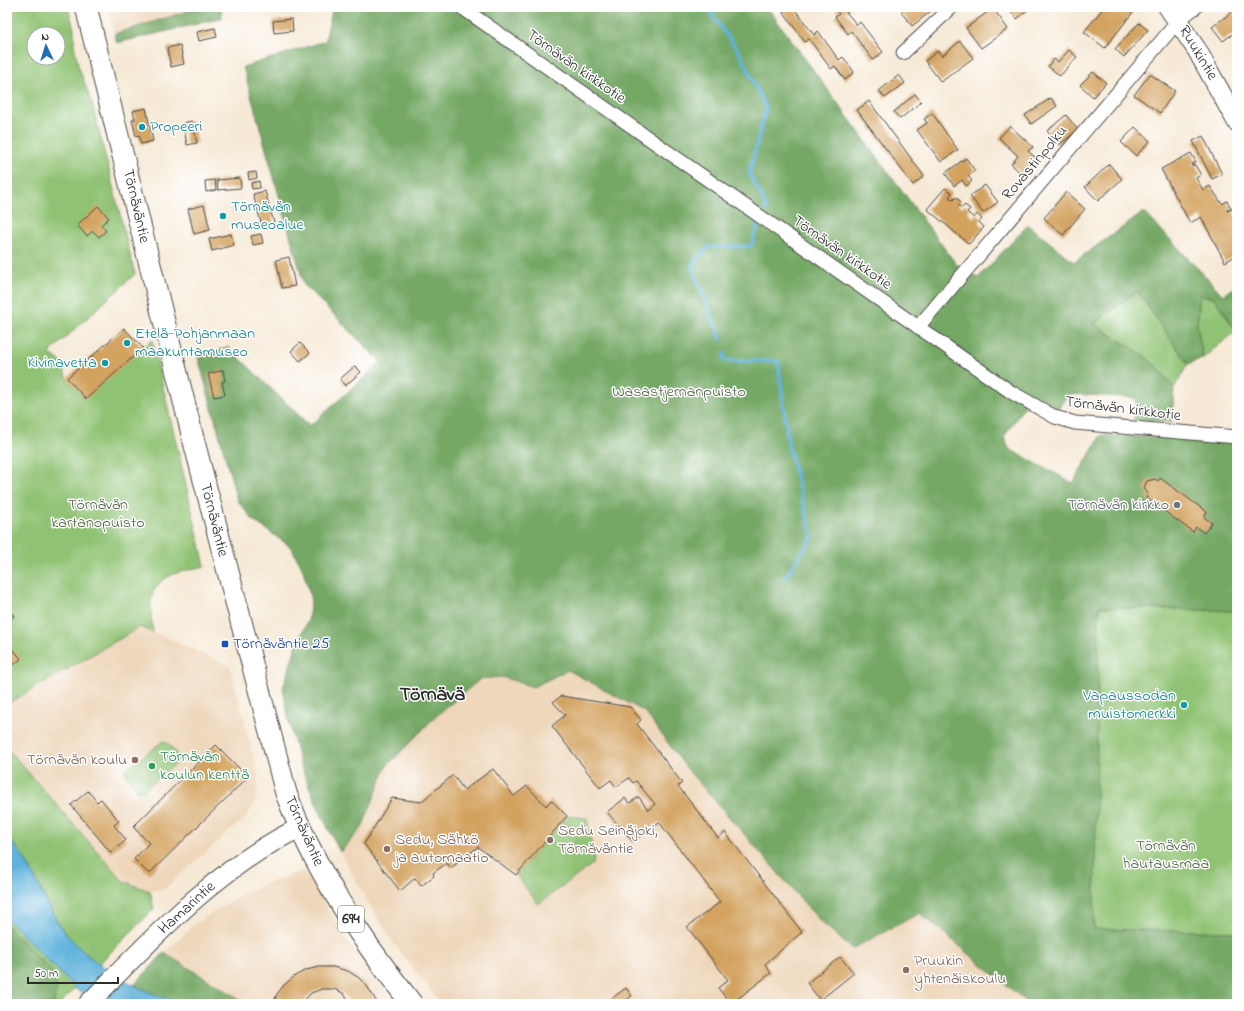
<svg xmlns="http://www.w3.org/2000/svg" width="1244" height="1011" font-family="'Indie Flower',sans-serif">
  <rect width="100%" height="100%" fill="#fff"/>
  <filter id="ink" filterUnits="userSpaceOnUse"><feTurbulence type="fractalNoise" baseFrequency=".025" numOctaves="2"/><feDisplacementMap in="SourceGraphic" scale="8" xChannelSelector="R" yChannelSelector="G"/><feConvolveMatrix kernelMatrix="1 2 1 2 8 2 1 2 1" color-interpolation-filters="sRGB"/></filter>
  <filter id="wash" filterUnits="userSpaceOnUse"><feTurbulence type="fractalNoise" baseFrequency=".012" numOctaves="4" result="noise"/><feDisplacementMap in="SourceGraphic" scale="16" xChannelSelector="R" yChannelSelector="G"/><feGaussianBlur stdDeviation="0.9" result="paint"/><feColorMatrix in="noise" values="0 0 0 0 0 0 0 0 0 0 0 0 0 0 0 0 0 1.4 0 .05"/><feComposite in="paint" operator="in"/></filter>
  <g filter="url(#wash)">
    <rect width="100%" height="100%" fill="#f6ead7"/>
    <g fill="#eed7bb">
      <path d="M109,7H201L114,34Z"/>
      <path d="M140,626L230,666L258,774V787L255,802L246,817L163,890L150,891L123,881L7,748V704Z"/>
      <path d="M567,670L645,712L688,770L820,921L920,913L1029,1004H441L395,945L369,904L340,852L362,828L386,767L434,718L480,679L502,677L533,687Z"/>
      <path d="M304,870L344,936L395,1004H244L235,996L164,953L192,926L234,899L262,885Z"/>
    </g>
    <g fill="#90c273" stroke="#5e764f" fill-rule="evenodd">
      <path d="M7,7H68L74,29V45L78,65L92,103L135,274L49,353L60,361L67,378L143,348L152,340L205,566C183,571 155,574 151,601C150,611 152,622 153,632L140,627L7,704ZM34,34H58V58H34Z"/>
      <path d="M1137,291L1188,364L1174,388L1157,367L1094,324Z"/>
      <path d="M1200,295L1214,298L1236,331L1203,358L1197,326Z"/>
      <path d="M1099,607L1237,611V932L1094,929Z"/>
      <path d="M163,741L168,743L180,758L179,761L143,791H138L124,771Z"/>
      <path d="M7,748L123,881L150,891L154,909L99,964L74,945L55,918L27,863L7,837Z"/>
      <path d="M567,816L587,818L594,859L593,864L538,904L516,875Z"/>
      <path d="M7,919L75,988L60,1004H8Z"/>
    </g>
    <g fill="#74a865" stroke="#506a48">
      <path d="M201,7H221L222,18L117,43L114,34Z"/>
      <path d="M333,7H767L956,264L978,278L1028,225L1074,262L1144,212L1223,295L1237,286V331L1214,298L1200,295L1197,326L1203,358L1188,364L1137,291L1094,324L1142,354L1157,367L1174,388L1172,421L1134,420L1136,398L1070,394L1057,410L1033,397L1022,410L1004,437L1009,449L1073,483L1101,435L1194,439L1237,442V611L1099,607L1094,929L1237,932V1004H1029L920,913L852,949L820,921L688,770L645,712L568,670L533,687L502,677L480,679L434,718L386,767L362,828L340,852L318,808L300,764L289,722L283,688L298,640L308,621L311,599L303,570L291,547L253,520L237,500L198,357L228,347L310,426L381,362L304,285L243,67L325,41Z"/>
      <path d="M7,925L53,973L57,989L53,1004H7Z"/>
      <path d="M164,953L235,996L244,1004H185L162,998L134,985Z"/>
    </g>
    <path fill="#5fb2db" stroke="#456e83" d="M7,837C14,845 22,854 27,863C38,881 44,901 55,918C81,961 137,992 185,1004H98L75,988L7,919Z"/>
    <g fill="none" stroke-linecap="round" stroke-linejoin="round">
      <g stroke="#5fb2db" stroke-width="3.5">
        <path d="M706,7L739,52L766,108L749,173L766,206L765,210"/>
        <path d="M721,339L691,266L708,247L751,246L758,226"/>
        <path d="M724,353L725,361H778L789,449L812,537L784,579"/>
      </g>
    </g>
    <g id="blocks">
      <g fill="#d3a25e">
        <path d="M784,7H793L814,35L818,31L839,60L843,57L854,72L845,80L835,66L831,69L809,39L805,42L783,12L786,10Z"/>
        <path d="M834,7H850L851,8L846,12L857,25L860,22L883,52L873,60L851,31L848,34L835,17L839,14Z"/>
        <path d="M907,7H932L934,9L912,26L901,12Z"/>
        <path d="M1007,7H1031L1017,19Z"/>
        <path d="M1104,7H1129L1134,11L1105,48L1084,32Z"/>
        <path d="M993,8L1008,29L981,48L966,28Z"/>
        <path d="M1237,8V31L1223,41L1212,27Z"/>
        <path d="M292,19L293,31L274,33L273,21Z"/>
        <path d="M1139,23L1148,30L1124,57L1115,49Z"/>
        <path d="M215,28L217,37L199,41L197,32Z"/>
        <path d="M960,41L973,58L941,82L925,61L938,51L942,56Z"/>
        <path d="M180,45L184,64L171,67L167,48Z"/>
        <path d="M1069,50L1077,57L1060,76L1048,66L1054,59L1058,62Z"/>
        <path d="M1093,72L1106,83L1093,97L1080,85Z"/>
        <path d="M1150,74L1175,91L1160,113L1134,95Z"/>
        <path d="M899,75L905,83L885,98L879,91Z"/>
        <path d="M915,94L921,102L900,119L894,112Z"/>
        <path d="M1051,98L1057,106L1031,124L1025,115Z"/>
        <path d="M869,101L924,176L913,185L857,110Z"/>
        <path d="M146,108L153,141L141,144L139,135L136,136L132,120L135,119L133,111Z"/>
        <path d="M932,113L958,150L941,162L917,130L927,123L924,119Z"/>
        <path d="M1066,115L1078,130L1059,145L1047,131Z"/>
        <path d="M192,121L197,143L187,145L183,123Z"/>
        <path d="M1010,126L1033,147L1028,151L1039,161L1024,176L1011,164L1018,156L999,138Z"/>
        <path d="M1135,127L1150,141L1136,156L1121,142Z"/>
        <path d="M1203,136L1222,174L1212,179L1193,141Z"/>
        <path d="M1191,153L1196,162L1191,165L1192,166L1195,165L1201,175L1196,178L1203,190L1210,186L1222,204L1227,201L1231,208L1227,210V211L1232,209L1237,218V255L1225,262L1201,217L1190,223L1161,169Z"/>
        <path d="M966,158L975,171L968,176L972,181L966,186L962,180L954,186L945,173Z"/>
        <path d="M1109,164L1122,179L1098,201L1085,187Z"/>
        <path d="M256,172L257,178L249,180L248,173Z"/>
        <path d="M240,178L241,188L218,190L217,180Z"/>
        <path d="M215,180L216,190L206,192L205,181Z"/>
        <path d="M259,181L260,188L252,189L251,183Z"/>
        <path d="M985,185L998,202L983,213L970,196Z"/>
        <path d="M945,188L952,193L949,197L953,200L956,197L961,202L958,205L962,208L965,205L970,209L967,212L974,218L977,214L982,219L979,222L984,227L969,244L927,209Z"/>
        <path d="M265,191L274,223L262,226L253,194Z"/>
        <path d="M1066,192L1085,209L1063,235L1044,218Z"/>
        <path d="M204,205L210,230L194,234L188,209Z"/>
        <path d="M98,206L109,218L101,225L106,231L99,237L93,231L87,236L77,225Z"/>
        <path d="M231,234L234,245L212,251L209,239Z"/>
        <path d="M261,234L263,243L253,245L251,236Z"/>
        <path d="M289,257L295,286L282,288L276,260Z"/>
        <path d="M124,328L143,348L86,399L67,378Z"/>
        <path d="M300,343L310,353L300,361L291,351Z"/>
        <path d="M355,366L361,372L345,386L340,379Z"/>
        <path d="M223,370L225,381L222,382L225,395L214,397L208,374Z"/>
        <path d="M1160,478L1207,512L1204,517L1212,523L1204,533L1196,527L1193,532L1146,498L1148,494L1144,488L1147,481L1155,479L1158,481Z"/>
        <path d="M10,611L14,616L8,620L10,623L7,626V614Z"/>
        <path d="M14,650L21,659L13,665L7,656Z"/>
        <path d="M561,696L630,707L641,720L637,724L682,783L678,786L718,838L725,832L802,932L765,964L771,973L731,1004L718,988L728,980L687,927L720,902L659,822L633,842L607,812L625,798L629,803L639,797L648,810L655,804L636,781L633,783L629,778L616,787L611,780L600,788L552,726L565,715L553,702Z"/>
        <path d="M216,745L248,777L149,874L134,859L149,843L133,827Z"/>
        <path d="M493,769L514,796L527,786L546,806L551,800L567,816L516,875L478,847L451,868L447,863L433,873L434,876L421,886L415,878L400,891L364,844L392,798L421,802L453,775L464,790Z"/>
        <path d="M88,791L97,802L101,799L119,821L114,825L126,840L111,853L71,805Z"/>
        <path d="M840,957L854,973L820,1000L807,983Z"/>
        <path d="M319,967H333L348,971L359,978L367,986L378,1004H352L343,993L334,989H322L311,993L301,1004H273L277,994L284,985L295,976L306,970Z"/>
        <path d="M626,988L632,996L621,1004H604Z"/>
      </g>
    </g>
  </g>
  <g filter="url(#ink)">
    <use href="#blocks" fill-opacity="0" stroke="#494845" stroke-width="1"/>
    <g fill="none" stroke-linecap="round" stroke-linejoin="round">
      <g stroke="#494845" stroke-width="15">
        <g id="street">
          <path d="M461,7L1011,392L1055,417L1075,423L1237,437"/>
          <path d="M903,53L952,7"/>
          <path d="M918,327L1169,32L1178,20L1196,7"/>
        </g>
      </g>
      <g stroke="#494845" stroke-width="21">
        <g id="secondary">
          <path d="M1168,7L1197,50L1237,122"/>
          <path d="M88,1004C152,939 215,869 299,828"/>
        </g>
      </g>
      <g stroke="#494845" stroke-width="23">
        <path id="primary" d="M86,7L193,438L286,793C314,870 361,940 412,1004"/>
      </g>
      <use href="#street" stroke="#fff" stroke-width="13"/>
      <use href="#secondary" stroke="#fff" stroke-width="19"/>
      <use href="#primary" stroke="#fff" stroke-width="21"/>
    </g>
  </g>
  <g fill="#0f9aa8" stroke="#fff" stroke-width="1.5">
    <circle cx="142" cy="127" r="4"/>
    <circle cx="223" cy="216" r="4"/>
    <circle cx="127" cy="343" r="4"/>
    <circle cx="105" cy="363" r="4"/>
    <circle cx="1184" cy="705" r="4"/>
  </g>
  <circle fill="#6b7280" stroke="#fff" stroke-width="1.5" cx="1177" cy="505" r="4"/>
  <rect fill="#1a4fb4" stroke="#fff" stroke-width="1.5" x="221" y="640" width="8" height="8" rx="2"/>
  <g fill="#8d6e63" stroke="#fff" stroke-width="1.5">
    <circle cx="135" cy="760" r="4"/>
    <circle cx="550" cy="840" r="4"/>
    <circle cx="387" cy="849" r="4"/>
    <circle cx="906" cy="970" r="4"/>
  </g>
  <circle fill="#2e9e5b" stroke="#fff" stroke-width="1.5" cx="152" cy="766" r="4"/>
  <g text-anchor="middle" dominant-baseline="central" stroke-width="3" stroke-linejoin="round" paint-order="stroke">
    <rect fill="#fff" stroke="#6b6b6b" stroke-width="1" x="338" y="906" width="26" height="26" rx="3"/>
    <g font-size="15" font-weight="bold" fill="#2b2b2b">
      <text x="351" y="919">694</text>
    </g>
    <g font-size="16" fill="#2b2b2b" stroke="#fff">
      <text transform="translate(1198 53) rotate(59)">Ruukintie</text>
      <text transform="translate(576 67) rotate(35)">Törnävän kirkkotie</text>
      <text transform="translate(1035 163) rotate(-50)">Rovastinpolku</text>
      <text transform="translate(136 206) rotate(77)">Törnäväntie</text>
      <text transform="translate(842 253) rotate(35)">Törnävän kirkkotie</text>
      <text transform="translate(1123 409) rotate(7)">Törnävän kirkkotie</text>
      <text transform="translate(214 520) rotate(76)">Törnäväntie</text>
      <text transform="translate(304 831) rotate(66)">Törnäväntie</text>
      <text transform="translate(187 908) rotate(-42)">Hamarintie</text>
    </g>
    <g font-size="16" fill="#0d838f" stroke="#fff" text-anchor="start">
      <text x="150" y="127">Propeeri</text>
      <text x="231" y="207">Törnävän<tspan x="231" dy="18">museoalue</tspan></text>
      <text x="135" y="334">Etelä-Pohjanmaan<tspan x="135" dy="18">maakuntamuseo</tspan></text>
      <text x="97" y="363" text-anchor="end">Kivinavetta</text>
      <text x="1176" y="696" text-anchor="end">Vapaussodan<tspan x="1176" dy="18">muistomerkki</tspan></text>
    </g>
    <g font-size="16" fill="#4e6044" stroke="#fff">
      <text x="679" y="392">Wasastjernanpuisto</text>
      <text x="98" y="505">Törnävän<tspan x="98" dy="18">kartanopuisto</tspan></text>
      <text x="1166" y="846">Törnävän<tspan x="1166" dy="18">hautausmaa</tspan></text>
    </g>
    <g font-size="16" fill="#5b616d" stroke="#fff" text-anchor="end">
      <text x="1169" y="505">Törnävän kirkko</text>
    </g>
    <g font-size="16" fill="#164399" stroke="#fff" text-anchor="start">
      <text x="233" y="644">Törnäväntie 25</text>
    </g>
    <g font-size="16" fill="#27864d" stroke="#fff" text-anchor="start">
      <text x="160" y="757">Törnävän<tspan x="160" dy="18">koulun kenttä</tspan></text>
    </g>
    <g font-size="16" fill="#785e54" stroke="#fff" text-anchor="start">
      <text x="127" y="760" text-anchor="end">Törnävän koulu</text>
      <text x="558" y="831">Sedu Seinäjoki,<tspan x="558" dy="18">Törnäväntie</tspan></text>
      <text x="395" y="840">Sedu, Sähkö<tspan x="395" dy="18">ja automaatio</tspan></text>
      <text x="914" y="961">Pruukin<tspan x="914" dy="18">yhtenäiskoulu</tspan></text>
    </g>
    <g font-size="20" font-weight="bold" fill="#2b2b2b" stroke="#fff">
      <text x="432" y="695">Törnävä</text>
    </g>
  </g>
  <rect width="1244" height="1011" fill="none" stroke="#fff" stroke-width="24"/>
  <g transform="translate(46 46) rotate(356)"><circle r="19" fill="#ffffff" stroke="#aaaaaa"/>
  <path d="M0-3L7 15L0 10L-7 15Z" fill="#1f6fb2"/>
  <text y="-6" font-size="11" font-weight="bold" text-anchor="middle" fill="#2b2b2b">N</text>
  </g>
  <path d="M28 977v6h90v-6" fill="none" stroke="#2b2b2b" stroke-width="2"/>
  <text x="34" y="977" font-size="12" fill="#2b2b2b" stroke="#ffffff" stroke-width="3" paint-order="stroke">50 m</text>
</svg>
